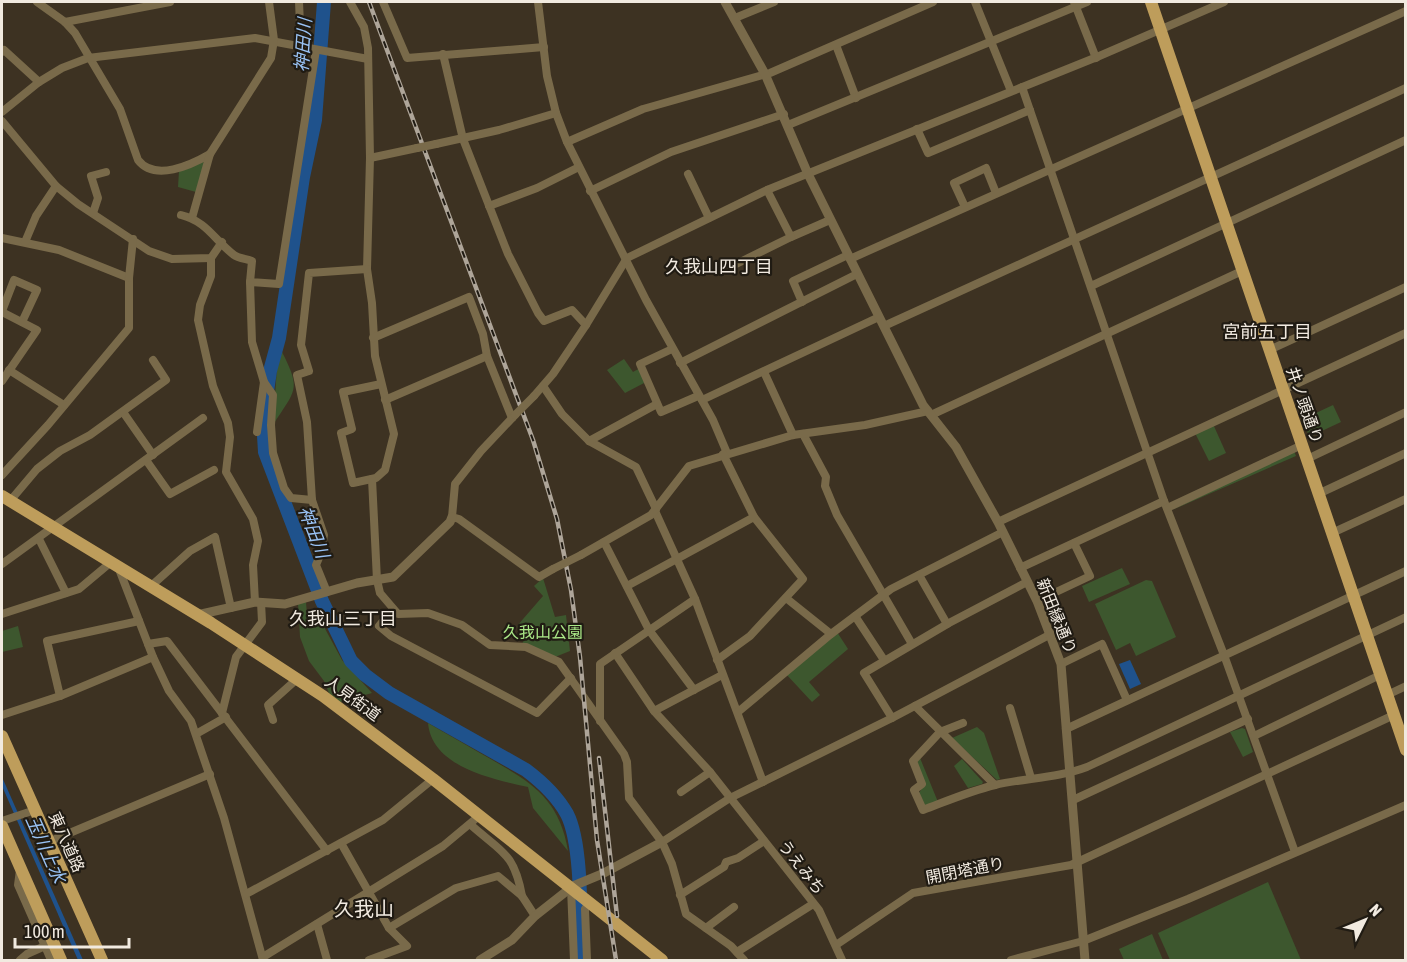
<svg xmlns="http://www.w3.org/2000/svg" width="1407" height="962" font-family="'Asap Condensed','Noto Sans JP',sans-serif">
  <rect width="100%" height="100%" fill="#3d3222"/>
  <g fill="#3d572e">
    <path d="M203,160L204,163L196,192L178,187L179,171Z"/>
    <path d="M282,352C302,391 295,390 273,425L277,367Z"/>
    <path d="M624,359L633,372L640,368L646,382L625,393L607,370Z"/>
    <path d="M1333,405L1341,422L1309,437L1303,419Z"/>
    <path d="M1213,424L1226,453L1209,461L1195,433Z"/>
    <path d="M1294,451L1296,456L1170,511Z"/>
    <path d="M1122,568L1130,584L1089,602L1082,586Z"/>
    <path d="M543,578L555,617L566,615L570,651L555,657L522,645L525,634L517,626L543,596L534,586Z"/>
    <path d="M1146,580L1152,581L1176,637L1136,656L1130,643L1116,650L1095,604Z"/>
    <path d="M306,602L308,628L323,625L342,660L372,693L340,702L329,693L324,681L309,661L300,637L298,604Z"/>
    <path d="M18,626L23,647L2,652V631Z"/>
    <path d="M837,632L848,649L809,682L820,695L812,702L786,674Z"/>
    <path d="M428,723C445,733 463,743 480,753C525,779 559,794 568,851L533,808L528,787C492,779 432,767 428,723Z"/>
    <path d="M977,727L984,733L1000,779L997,780L952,738Z"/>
    <path d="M1242,728L1245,729L1253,752L1243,757L1230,732Z"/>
    <path d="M920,758L938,802L927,806L923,804L919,793L925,783L917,763Z"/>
    <path d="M962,759L983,782L982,784L968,788L954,766Z"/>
    <path d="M1268,882L1301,960H1170L1158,933Z"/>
    <path d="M1152,934L1163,960H1124L1119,949Z"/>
  </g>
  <g fill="#1f528c">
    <path d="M1130,660L1141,684L1130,689L1119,664Z"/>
    <path d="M2,777L83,960H78L2,786Z"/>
  </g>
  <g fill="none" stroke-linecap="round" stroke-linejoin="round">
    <path stroke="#1f528c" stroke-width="14" d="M324,2L315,120L303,177L279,338L270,371L263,419L265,452L322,601L351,661L365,675L389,693L526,770C542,782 557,796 567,814C583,845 580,924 581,960"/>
    <g stroke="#796a4a" stroke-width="8">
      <path d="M37,2L65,22L75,33L120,109L138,160C155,182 191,165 210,154"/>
      <path d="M299,2L301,46"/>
      <path d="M350,2L364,27L368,48L370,158L367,269L372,303L375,356L394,434L385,470L376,478L353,483L341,433L352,429L343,392L381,384"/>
      <path d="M383,2L407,58L544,47"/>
      <path d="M538,2L547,76L556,113L567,142L646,300L713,420L727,453"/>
      <path d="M975,2L1011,91"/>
      <path d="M1074,2L1096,58"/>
      <path d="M735,18L774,2"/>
      <path d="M65,22L170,2"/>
      <path d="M836,45L856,98"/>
      <path d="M2,52L4,50L39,82"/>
      <path d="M443,54L463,139L508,254L538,313L544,321L572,310L586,325"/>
      <path d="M1022,87L1164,501L1224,655L1295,852"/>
      <path d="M2,112L39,82L62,68L88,58L255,38L368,59"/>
      <path d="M2,121L56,186L78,204L149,251L172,259L211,258L222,242"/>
      <path d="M788,125L1087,2"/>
      <path d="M917,129L928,153L1030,110"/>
      <path d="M567,142L643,109L770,73L933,2"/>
      <path d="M436,144L499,130L556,113"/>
      <path d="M370,158L417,148"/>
      <path d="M688,174L709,218"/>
      <path d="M767,190L791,237L830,220"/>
      <path d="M590,191L671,152L784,114"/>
      <path d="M489,206L537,188L579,167"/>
      <path d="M965,207L954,183L986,168L996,193"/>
      <path d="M93,213L98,198L91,176L106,172"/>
      <path d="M181,215C208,222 214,240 234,255C238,258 246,259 252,261L250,282L279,284L316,50"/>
      <path d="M192,218L210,154L271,58L274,40L269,2"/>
      <path d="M2,238L59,250L129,278V328L48,425L2,475"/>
      <path d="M25,242L36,216L56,186"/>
      <path d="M211,258V276L200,305L198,320L213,386L228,423L230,437L226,472L253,519L258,541L253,565L255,602"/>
      <path d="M850,259L1406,11"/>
      <path d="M730,267L791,237"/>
      <path d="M129,278L133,239"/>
      <path d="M250,282L252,342L264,382L257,432"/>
      <path d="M1091,286L1406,140"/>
      <path d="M802,302L793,281L848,255"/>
      <path d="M2,311L14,280L37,290L22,322"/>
      <path d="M2,312L37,330L2,381"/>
      <path d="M884,326L1406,88"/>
      <path d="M373,338L469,297L483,334L487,356L512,418"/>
      <path d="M672,349L640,364L661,412L698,396"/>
      <path d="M1269,350L1406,287"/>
      <path d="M680,363L857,274"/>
      <path d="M9,370L64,405"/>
      <path d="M764,372L793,435"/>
      <path d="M264,382L273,395L271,425L273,453L284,488L291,498L312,500"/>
      <path d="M543,386L562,414L589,441L636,467L656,509"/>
      <path d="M534,396L553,374L586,325L627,258L767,190L1097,57L1224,2"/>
      <path d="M385,400L487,356"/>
      <path d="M702,400L879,317"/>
      <path d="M123,412L153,455"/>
      <path d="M515,415L481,451L455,484L452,517L459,519L539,577L553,569"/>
      <path d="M931,415L1242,271"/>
      <path d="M803,434L826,477L825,486L837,515L912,644"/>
      <path d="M589,441L657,404"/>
      <path d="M1307,459L1406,412"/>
      <path d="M146,460L170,494L214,470"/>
      <path d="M372,479L377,580L380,593L398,614L428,613L462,625L490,645L526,647L559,662L624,754L627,762L629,798L662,842L672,864L686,914L731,946L744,960"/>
      <path d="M1318,494L1406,453"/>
      <path d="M10,501L37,469L60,451L90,435L166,380L153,360"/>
      <path d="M1167,508L1302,445"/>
      <path d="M655,511L695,599L763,782"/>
      <path d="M998,522L1406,333"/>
      <path d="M1332,533L1406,499"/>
      <path d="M39,539L66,593"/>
      <path d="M604,542L649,630L694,690"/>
      <path d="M581,555L651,515L689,466L793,435L865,425L928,411"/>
      <path d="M2,564L203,418"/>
      <path d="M1020,568L1164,501"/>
      <path d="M119,569L153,657L169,691L191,721L224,818L263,960"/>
      <path d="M919,575L947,624"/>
      <path d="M627,586L754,517"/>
      <path d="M150,587L190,551L215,537L231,608"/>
      <path d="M327,592L316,565L321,553L324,535L312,500L307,422L297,375L309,371L301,345L309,273L367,269"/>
      <path d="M786,598L831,634"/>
      <path d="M1037,601L1090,576L1074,543"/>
      <path d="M392,610L379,626L391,636L537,713L571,678"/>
      <path d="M2,614L79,589L110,563"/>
      <path d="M855,616L884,660"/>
      <path d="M148,644L167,641L327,851"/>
      <path d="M615,653L654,711L710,772L819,910L842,960"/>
      <path d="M717,660L750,636L803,579L754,517L723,454"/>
      <path d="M1061,664L1102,644L1127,700"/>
      <path d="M1387,695L1406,686"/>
      <path d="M60,696L47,641L139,621"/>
      <path d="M915,706L995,785"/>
      <path d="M1010,708L1031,778"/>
      <path d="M654,711L722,675"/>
      <path d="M738,712L831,634L891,589L1003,532"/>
      <path d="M222,713L236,657L262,622L261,602"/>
      <path d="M2,715L60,696L153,657"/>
      <path d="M892,718L864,673L949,623L1027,582"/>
      <path d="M273,720L268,705L297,679"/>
      <path d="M600,721V664L695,599"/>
      <path d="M963,723L940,732L913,761L922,784L914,790L923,810C947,801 970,791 995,785C1025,778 1058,778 1087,767L1406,617"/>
      <path d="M1066,729L1406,571"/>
      <path d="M196,734L226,717"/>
      <path d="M1254,736L1380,675"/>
      <path d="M681,792L710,772"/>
      <path d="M1073,800L1248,719"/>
      <path d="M2,821L35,810"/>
      <path d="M471,825C501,852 514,852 522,896"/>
      <path d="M662,842L730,798L892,718L1051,634"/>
      <path d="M341,843L389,928L407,946L369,960"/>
      <path d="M50,844L53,840L210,774"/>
      <path d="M20,870L18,885L51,960"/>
      <path d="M571,888L574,960"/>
      <path d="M246,894L383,820L433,779"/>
      <path d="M680,895L724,867L726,862L738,858L764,841"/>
      <path d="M317,924L327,960"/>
      <path d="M389,928L456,888L498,876L522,896L535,916"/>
      <path d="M706,928L734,907"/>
      <path d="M836,945L913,893L1071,865L1394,715"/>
      <path d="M737,952L813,904"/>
      <path d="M263,957L443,846L479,816"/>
      <path d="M20,960L27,954L45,946"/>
      <path d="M587,960L585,909L589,903"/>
      <path d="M1011,960L1083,941L1188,899L1406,805"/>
    </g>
    <g stroke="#796a4a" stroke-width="9">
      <path d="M725,2L765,74L808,174L923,405L956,447L998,522L1037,601L1061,664L1085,960"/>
      <path d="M197,615L255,602L285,604L357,583L393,577L450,522L452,517"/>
      <path d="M480,960L512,940L535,916L573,886L602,874L662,842"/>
    </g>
    <g stroke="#be9d5b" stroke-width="12">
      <path d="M1151,2L1406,750"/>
      <path d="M2,496L211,623L323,696L433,779L662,960"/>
      <path d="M2,736L102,960"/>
      <path d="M2,826L61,960"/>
    </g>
    <g stroke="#aea599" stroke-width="4.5">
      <g id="rail">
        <path d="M369,2L533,440L557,519L571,590L580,657L597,840L616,960"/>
        <path d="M599,758L617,916"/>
      </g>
    </g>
    <use href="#rail" stroke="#201b13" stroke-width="2" stroke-dasharray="7" stroke-linecap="butt"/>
    <g stroke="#796a4a" stroke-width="8">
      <path d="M417,148L436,144"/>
      <path d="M515,415L534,396"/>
      <path d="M553,569L581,555"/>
    </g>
  </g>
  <g text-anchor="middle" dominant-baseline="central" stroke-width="4.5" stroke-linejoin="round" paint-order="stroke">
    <g font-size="16" fill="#f1eae0" stroke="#201b13">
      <text transform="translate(1305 405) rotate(71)">井ノ頭通り</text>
      <text transform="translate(1057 616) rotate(68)">新田縁通り</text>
      <text transform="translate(353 698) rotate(36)">人見街道</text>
      <text transform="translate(67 842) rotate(66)">東八道路</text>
      <text transform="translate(802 867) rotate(52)">うえみち</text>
      <text transform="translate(965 870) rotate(-11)">開閉塔通り</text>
    </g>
    <g font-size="16" fill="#aae787" stroke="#201b13">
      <text x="543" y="632">久我山公園</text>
    </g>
    <g font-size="18" font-style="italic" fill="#99c2f4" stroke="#201b13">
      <text transform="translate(303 45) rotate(-86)">神田川</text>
      <text transform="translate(314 532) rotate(69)">神田川</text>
      <text transform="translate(46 849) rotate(66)">玉川上水</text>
    </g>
    <g font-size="18" fill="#f1eae0" stroke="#201b13">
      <text x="719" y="266">久我山四丁目</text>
      <text x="1267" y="331">宮前五丁目</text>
      <text x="343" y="618">久我山三丁目</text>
    </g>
    <g font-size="20" fill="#f1eae0" stroke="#201b13">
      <text x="364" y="908">久我山</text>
    </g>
  </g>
  <rect width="1407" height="962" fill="none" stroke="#f1eae0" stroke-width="6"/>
  <g transform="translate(1365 920) rotate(47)" stroke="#201b13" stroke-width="4.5" paint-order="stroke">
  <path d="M0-4.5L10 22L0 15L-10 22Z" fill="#f1eae0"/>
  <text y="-9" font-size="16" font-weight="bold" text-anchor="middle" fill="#f1eae0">N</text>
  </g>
  <path d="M15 938v9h114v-9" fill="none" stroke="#f1eae0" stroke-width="3"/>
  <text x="24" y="938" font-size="18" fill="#f1eae0" stroke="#201b13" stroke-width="4.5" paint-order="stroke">100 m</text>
</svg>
